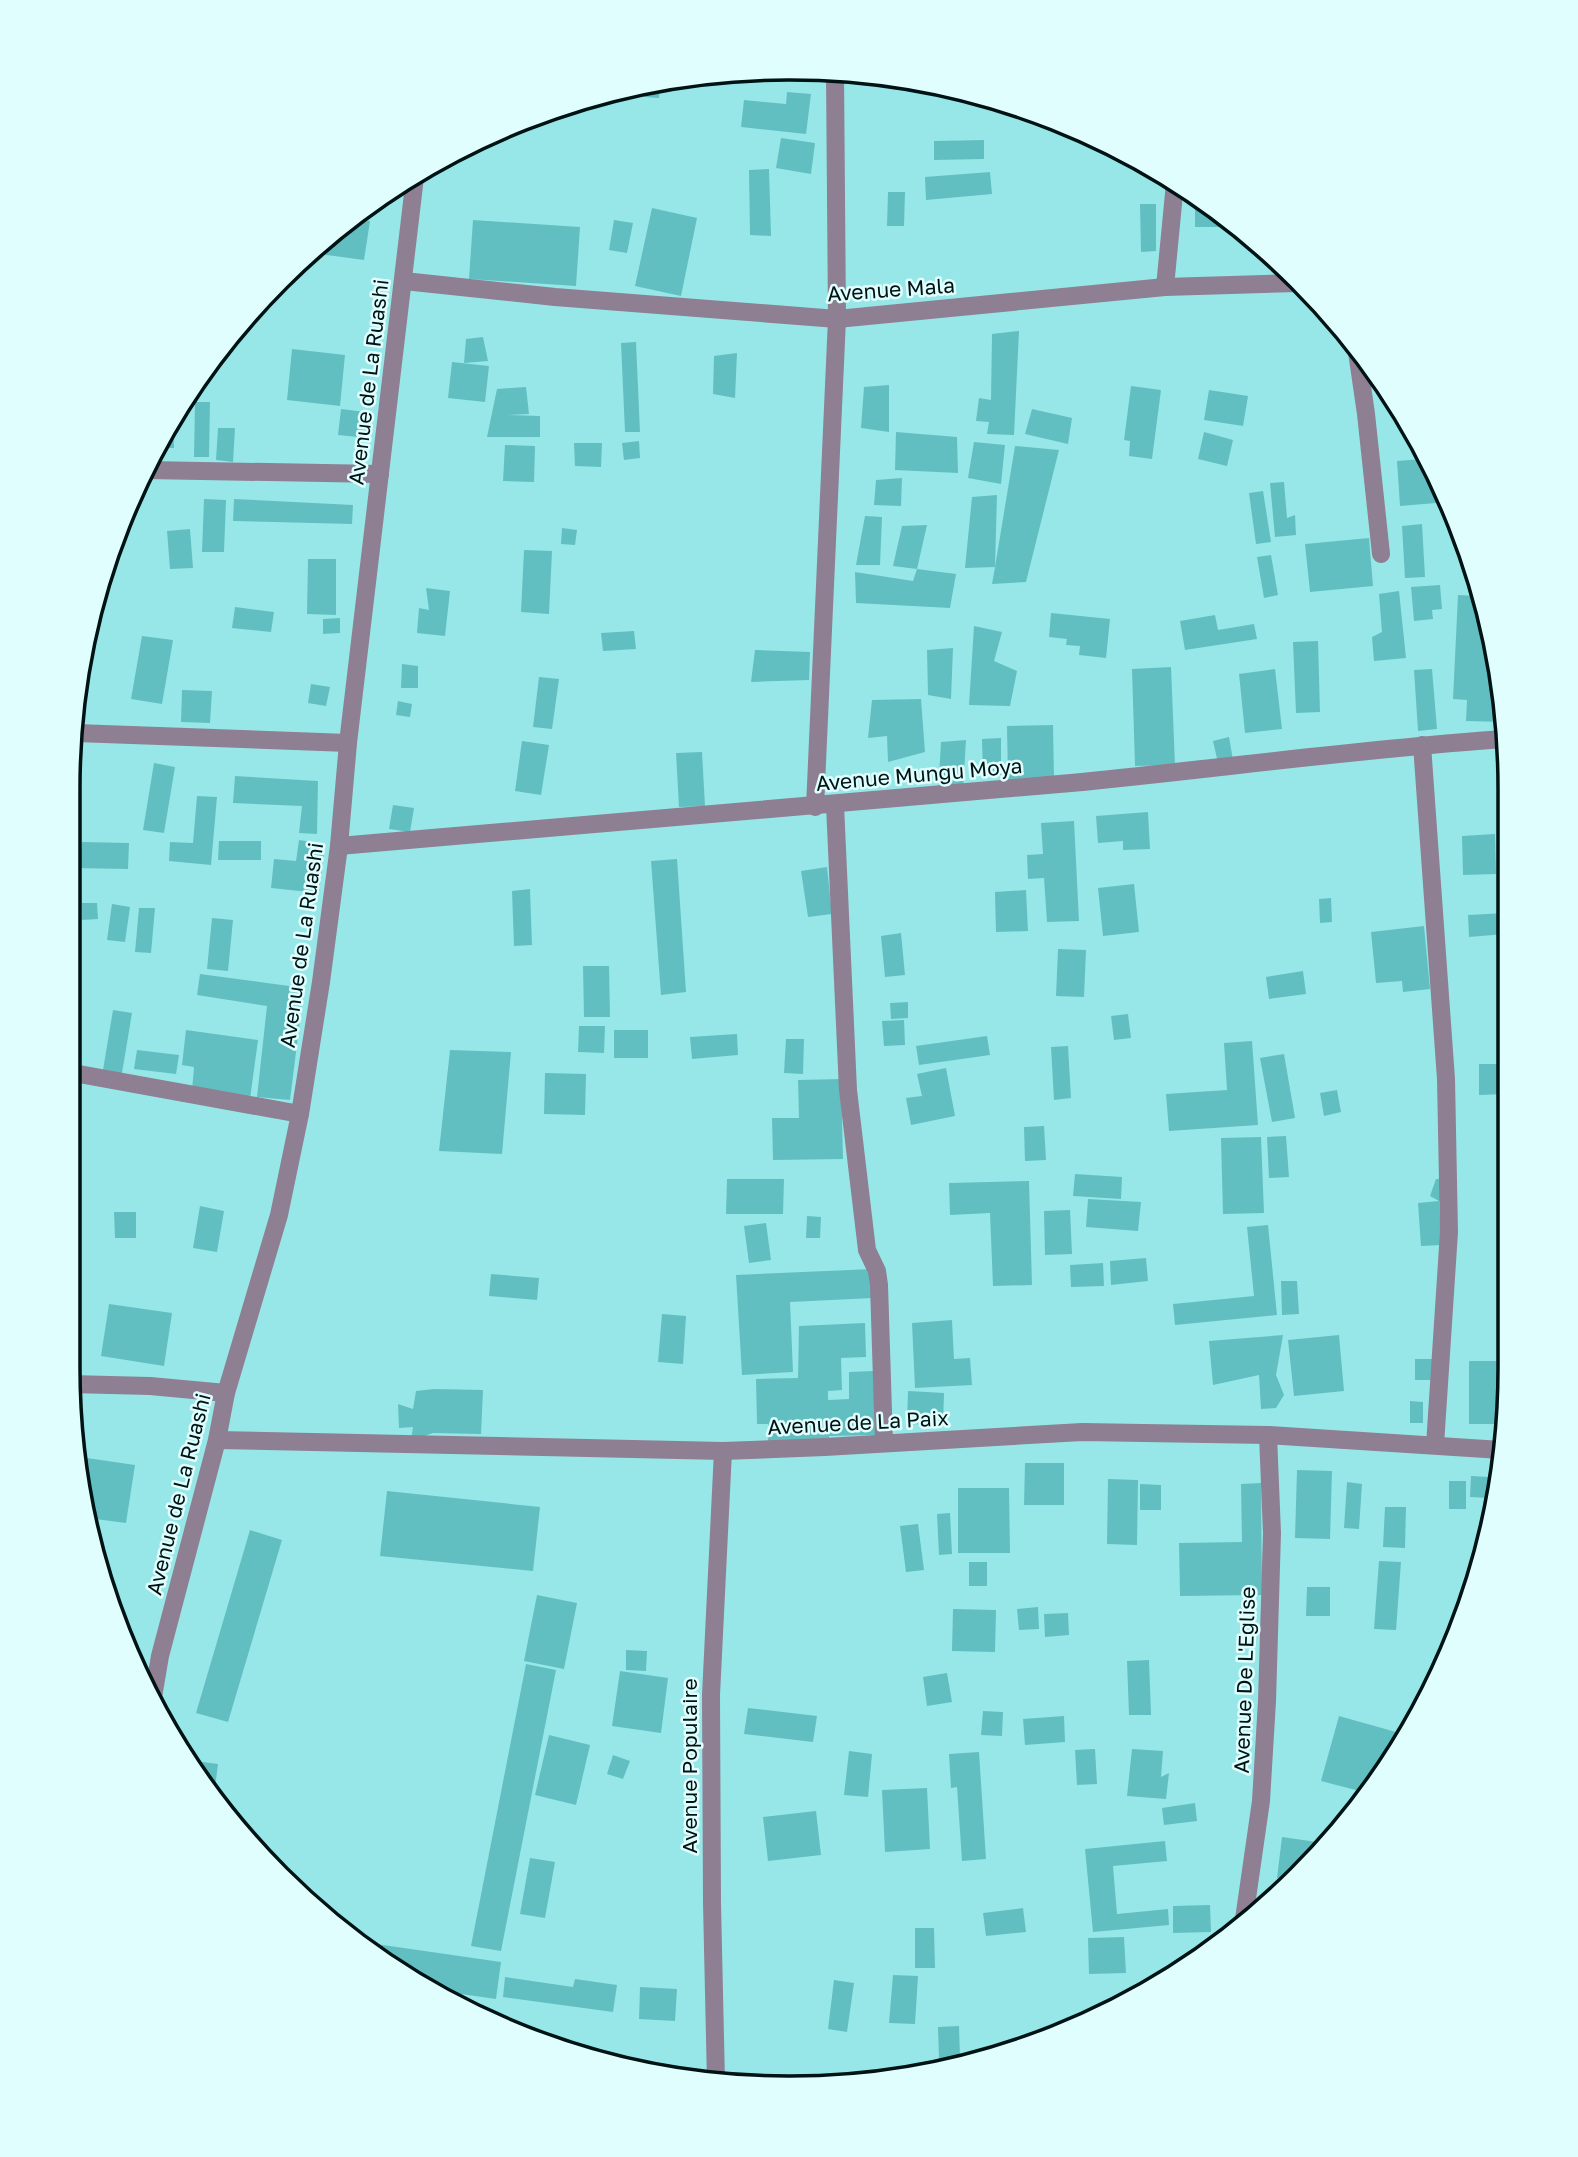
<svg xmlns="http://www.w3.org/2000/svg" width="1578" height="2157" font-family="'Golos Text',sans-serif">
  <rect width="100%" height="100%" fill="#97e7e8"/>
  <g fill="#62bfc1">
    <path d="M660,83L659,98L645,97L646,86Z"/>
    <path d="M787,92L811,94L806,134L741,127L744,100L786,104Z"/>
    <path d="M781,138L815,143L811,174L776,168Z"/>
    <path d="M984,140V159L934,160V141Z"/>
    <path d="M769,169L771,236L750,235L749,170Z"/>
    <path d="M990,172L992,194L926,200L925,177Z"/>
    <path d="M888,192H905L904,226H887Z"/>
    <path d="M1195,198L1232,224L1236,227H1195Z"/>
    <path d="M1140,204H1156V251L1141,252Z"/>
    <path d="M652,208L697,218L681,296L635,286Z"/>
    <path d="M350,218L370,221L364,260L312,253Z"/>
    <path d="M473,220L580,227L576,286L469,279Z"/>
    <path d="M614,220L633,223L627,253L609,250Z"/>
    <path d="M1019,331L1014,435L987,434L989,422L976,421L979,398L991,400L992,334Z"/>
    <path d="M483,337L488,361L464,363L466,339Z"/>
    <path d="M636,342L640,432H625L621,343Z"/>
    <path d="M292,349L345,355L340,406L287,400Z"/>
    <path d="M737,353L735,398L713,394L714,356Z"/>
    <path d="M452,362L489,366L485,402L448,398Z"/>
    <path d="M889,385V432L861,428L864,387Z"/>
    <path d="M1131,386L1161,390L1152,459L1129,456L1130,441L1124,440Z"/>
    <path d="M526,387L529,414L507,415L540,416V437H487L497,389Z"/>
    <path d="M1209,390L1248,396L1243,426L1204,420Z"/>
    <path d="M195,402H210L209,457H194Z"/>
    <path d="M341,409L373,413L369,438L338,435Z"/>
    <path d="M1032,409L1072,418L1068,444L1025,434Z"/>
    <path d="M173,419L174,448H158L164,437Z"/>
    <path d="M218,428H235L233,462L216,460Z"/>
    <path d="M896,432L957,437L958,473L895,470Z"/>
    <path d="M1204,432L1233,440L1227,466L1198,459Z"/>
    <path d="M639,441L640,458L624,460L622,443Z"/>
    <path d="M974,442L1005,445L1001,484L968,478Z"/>
    <path d="M574,443H602L601,467L575,466Z"/>
    <path d="M505,445L535,446L534,482L503,481Z"/>
    <path d="M1015,446L1059,450L1026,582L992,584L995,567L965,568L972,497L997,495L995,567Z"/>
    <path d="M1423,459L1448,502L1400,506L1397,461Z"/>
    <path d="M902,478L901,506L874,505L876,480Z"/>
    <path d="M1284,482L1287,518L1295,515L1296,535L1275,537L1270,483Z"/>
    <path d="M1263,491L1271,542L1256,544L1249,493Z"/>
    <path d="M204,499L226,500L224,552H202Z"/>
    <path d="M234,499L353,505L352,524L233,521Z"/>
    <path d="M865,516L882,517L880,565H856Z"/>
    <path d="M1422,524L1425,577L1405,578L1402,526Z"/>
    <path d="M927,525L917,569L893,566L902,526Z"/>
    <path d="M562,528L577,530L575,545L561,544Z"/>
    <path d="M190,529L193,568L170,569L167,531Z"/>
    <path d="M1369,538L1373,586L1310,592L1305,544Z"/>
    <path d="M524,550L552,551L549,614L521,612Z"/>
    <path d="M1271,555L1278,595L1264,598L1257,557Z"/>
    <path d="M308,559H336V615L307,614Z"/>
    <path d="M917,569L956,574L950,608L856,603L855,572L913,581Z"/>
    <path d="M1440,585L1442,609L1432,610L1433,619L1414,621L1411,587Z"/>
    <path d="M426,588L450,591L445,636L417,633L419,608L429,610Z"/>
    <path d="M1399,591L1406,658L1374,661L1372,637L1382,632L1379,594Z"/>
    <path d="M1458,595L1477,596L1504,695V722L1466,721L1467,700L1453,699Z"/>
    <path d="M235,607L274,612L271,632L232,628Z"/>
    <path d="M1051,613L1110,619L1106,658L1079,655L1080,646L1066,645L1067,639L1049,637Z"/>
    <path d="M1215,615L1218,630L1254,624L1257,639L1185,650L1180,621Z"/>
    <path d="M340,618V633L323,634V619Z"/>
    <path d="M974,626L1002,632L994,661L1017,671L1010,706L969,705Z"/>
    <path d="M634,631L636,649L603,651L601,633Z"/>
    <path d="M142,636L173,640L162,704L131,699Z"/>
    <path d="M1318,641L1320,712L1296,713L1293,642Z"/>
    <path d="M953,648L951,699L928,695L927,650Z"/>
    <path d="M755,650L810,652L809,680L751,682Z"/>
    <path d="M402,664L418,666V688H401Z"/>
    <path d="M1171,667L1175,765L1135,766L1132,669Z"/>
    <path d="M1275,669L1282,729L1245,733L1239,674Z"/>
    <path d="M1432,669L1437,729L1418,731L1414,670Z"/>
    <path d="M539,677L559,679L552,729L533,727Z"/>
    <path d="M311,684L330,687L326,706L308,703Z"/>
    <path d="M182,690L212,691L210,723L181,722Z"/>
    <path d="M921,699L925,752L888,762L887,736L868,738L872,700Z"/>
    <path d="M398,701L412,704L410,717L396,715Z"/>
    <path d="M1053,725L1054,779L1008,780L1007,726Z"/>
    <path d="M1229,737L1233,760L1218,763L1213,741Z"/>
    <path d="M1001,738V775H983L982,739Z"/>
    <path d="M966,740L963,790L938,795L941,742Z"/>
    <path d="M522,741L549,745L541,795L515,791Z"/>
    <path d="M702,752L705,806L679,807L676,753Z"/>
    <path d="M154,763L175,767L164,833L143,830Z"/>
    <path d="M1504,765V791H1503L1499,766Z"/>
    <path d="M235,776L318,781L317,834L299,833L302,806L233,803Z"/>
    <path d="M197,796L217,797L211,865L169,861L170,842L193,843Z"/>
    <path d="M393,805L414,808L410,832L389,829Z"/>
    <path d="M1148,812L1150,849L1123,850V841L1098,843L1096,816Z"/>
    <path d="M1074,821L1079,921L1047,922L1044,878L1028,879L1027,855L1043,854L1041,823Z"/>
    <path d="M1495,834L1496,874L1463,875L1462,836Z"/>
    <path d="M299,840L325,844L319,893L271,888L274,859L296,861Z"/>
    <path d="M219,841H261V860H218Z"/>
    <path d="M82,842L129,843L128,869L72,868V851H81Z"/>
    <path d="M677,859L686,992L661,995L651,861Z"/>
    <path d="M827,867L832,914L808,917L801,871Z"/>
    <path d="M68,882L80,885L76,901L68,900Z"/>
    <path d="M1134,884L1139,932L1103,936L1098,888Z"/>
    <path d="M530,889L532,945L514,946L512,891Z"/>
    <path d="M1026,890L1028,931L996,932L995,892Z"/>
    <path d="M1331,898L1332,922L1320,923L1319,899Z"/>
    <path d="M82,903H97L98,919L82,920Z"/>
    <path d="M112,904L130,907L125,942L107,940Z"/>
    <path d="M139,908H155L151,953L135,952Z"/>
    <path d="M1505,913V934L1469,937L1468,915Z"/>
    <path d="M212,918L233,920L228,971L207,969Z"/>
    <path d="M1424,926L1430,989L1403,992L1402,981L1376,983L1371,932Z"/>
    <path d="M901,933L905,975L885,977L881,936Z"/>
    <path d="M1058,949L1086,950L1084,997L1056,996Z"/>
    <path d="M583,966H609L610,1017H584Z"/>
    <path d="M1303,971L1306,994L1269,999L1266,977Z"/>
    <path d="M200,974L304,988L290,1100L257,1097L267,1006L197,995Z"/>
    <path d="M908,1002V1018L891,1019L890,1003Z"/>
    <path d="M113,1010L132,1013L121,1079L102,1076Z"/>
    <path d="M1128,1014L1131,1038L1114,1040L1111,1016Z"/>
    <path d="M904,1020L905,1045L884,1046L882,1021Z"/>
    <path d="M579,1026H605L604,1053L578,1052Z"/>
    <path d="M186,1030L258,1040L250,1099L192,1091L194,1067L182,1065Z"/>
    <rect x="614" y="1030" width="34" height="28"/>
    <path d="M737,1034L738,1055L692,1059L690,1037Z"/>
    <path d="M987,1036L990,1055L919,1065L916,1046Z"/>
    <path d="M786,1039H804L803,1074L784,1073Z"/>
    <path d="M1252,1041L1258,1125L1169,1131L1166,1094L1227,1090L1224,1043Z"/>
    <path d="M1068,1046L1071,1098L1054,1100L1051,1047Z"/>
    <path d="M137,1050L179,1055L176,1074L134,1069Z"/>
    <path d="M450,1050L511,1052L502,1154L439,1151Z"/>
    <path d="M1284,1054L1295,1118L1272,1122L1260,1058Z"/>
    <path d="M1479,1064H1506V1094L1479,1095Z"/>
    <path d="M946,1068L955,1116L911,1125L906,1098L922,1096L917,1074Z"/>
    <path d="M545,1073L586,1074L585,1115L544,1114Z"/>
    <path d="M841,1079L843,1159L773,1160L772,1118H799L798,1080Z"/>
    <path d="M1337,1090L1341,1112L1324,1116L1320,1093Z"/>
    <path d="M1044,1126L1046,1160L1025,1161L1024,1127Z"/>
    <path d="M1286,1136L1289,1177L1269,1178L1267,1137Z"/>
    <path d="M1261,1137L1264,1213L1223,1214L1221,1138Z"/>
    <path d="M1075,1174L1122,1177L1121,1199L1073,1196Z"/>
    <path d="M727,1179H784L783,1214H726Z"/>
    <path d="M1436,1179H1446V1201H1439L1441,1245L1421,1246L1418,1203L1439,1201L1430,1196Z"/>
    <path d="M1029,1181L1032,1285L993,1286L990,1213L950,1215L949,1183Z"/>
    <path d="M1088,1199L1141,1202L1138,1231L1086,1227Z"/>
    <path d="M200,1206L224,1211L217,1252L193,1248Z"/>
    <path d="M1070,1210L1072,1254L1045,1255L1044,1211Z"/>
    <path d="M114,1212H136V1238H115Z"/>
    <path d="M807,1216L821,1217L820,1238H806Z"/>
    <path d="M766,1223L771,1260L749,1263L744,1226Z"/>
    <path d="M1268,1225L1277,1315L1175,1325L1173,1304L1254,1296L1247,1227Z"/>
    <path d="M68,1235L79,1237L76,1262L68,1261Z"/>
    <path d="M1146,1258L1148,1281L1111,1285L1110,1261Z"/>
    <path d="M1103,1263L1104,1286L1071,1287L1070,1265Z"/>
    <path d="M872,1269L873,1298L790,1302L793,1372L742,1375L736,1275Z"/>
    <path d="M491,1274L539,1278L537,1300L489,1296Z"/>
    <path d="M1281,1281H1297L1299,1314L1282,1315Z"/>
    <path d="M109,1304L172,1313L164,1366L101,1356Z"/>
    <path d="M662,1314L686,1316L683,1364L658,1362Z"/>
    <path d="M952,1320L954,1359L970,1358L972,1385L915,1388L912,1323Z"/>
    <path d="M865,1323L866,1357L841,1358L842,1390L828,1391V1400L849,1399V1372L874,1371L876,1435L829,1436L830,1443L768,1441V1424H757L756,1379L798,1378L799,1326Z"/>
    <path d="M1283,1335L1276,1375L1284,1395L1276,1408L1261,1409L1259,1375L1213,1385L1209,1341Z"/>
    <path d="M1339,1335L1344,1391L1294,1396L1288,1340Z"/>
    <rect x="1415" y="1359" width="18" height="21"/>
    <path d="M1469,1361H1508V1416L1506,1424H1469Z"/>
    <path d="M434,1389L483,1390L481,1434L433,1433L411,1441L413,1427L399,1428L398,1404L413,1409L416,1391Z"/>
    <path d="M908,1391L944,1393L943,1425L907,1424Z"/>
    <path d="M1410,1401L1423,1402V1423H1410Z"/>
    <path d="M80,1457L135,1465L126,1523L88,1518Z"/>
    <path d="M1025,1463H1064V1505H1024Z"/>
    <path d="M1297,1470L1332,1471L1330,1539L1295,1538Z"/>
    <path d="M1471,1476L1489,1477V1498L1470,1497Z"/>
    <path d="M1108,1479L1138,1480L1137,1545L1107,1544Z"/>
    <rect x="1449" y="1481" width="17" height="28"/>
    <path d="M1347,1482L1362,1484L1359,1529L1344,1528Z"/>
    <path d="M1261,1483L1262,1595L1180,1596L1179,1543L1242,1542L1241,1484Z"/>
    <path d="M1140,1484L1161,1485V1510H1140Z"/>
    <path d="M958,1488H1009L1010,1553H958Z"/>
    <path d="M387,1491L540,1507L533,1571L380,1556Z"/>
    <path d="M1385,1507H1406L1405,1548L1383,1547Z"/>
    <path d="M950,1513L952,1554L939,1555L937,1514Z"/>
    <path d="M918,1524L924,1570L906,1572L900,1526Z"/>
    <path d="M250,1530L282,1540L228,1722L196,1713Z"/>
    <path d="M1379,1561L1401,1562L1396,1630L1374,1629Z"/>
    <rect x="969" y="1562" width="18" height="24"/>
    <path d="M1307,1587H1330V1616H1306Z"/>
    <path d="M537,1595L577,1603L564,1669L524,1661Z"/>
    <path d="M1038,1607L1039,1629L1019,1630L1017,1609Z"/>
    <path d="M953,1609L996,1610L995,1652L952,1651Z"/>
    <path d="M1068,1613L1069,1635L1045,1637L1044,1614Z"/>
    <path d="M626,1650L647,1651L646,1671L626,1670Z"/>
    <path d="M1149,1660L1151,1715H1129L1127,1661Z"/>
    <path d="M526,1664L556,1670L501,1951L471,1946Z"/>
    <path d="M620,1671L668,1678L661,1733L612,1726Z"/>
    <path d="M947,1673L952,1702L927,1706L923,1677Z"/>
    <path d="M1421,1692L1428,1695L1413,1728L1407,1737Z"/>
    <path d="M748,1708L817,1716L813,1742L744,1734Z"/>
    <path d="M983,1711L1003,1712L1002,1736L981,1735Z"/>
    <path d="M1064,1716L1065,1742L1025,1745L1023,1719Z"/>
    <path d="M1339,1716L1396,1732L1386,1766L1367,1793L1321,1781Z"/>
    <path d="M549,1735L590,1745L576,1805L535,1795Z"/>
    <path d="M1095,1749L1097,1784L1077,1785L1075,1750Z"/>
    <path d="M1132,1749L1163,1751L1161,1777L1169,1773L1166,1799L1127,1796Z"/>
    <path d="M849,1751L872,1754L868,1797L844,1795Z"/>
    <path d="M979,1752L986,1859L962,1861L957,1787L951,1788L949,1754Z"/>
    <path d="M613,1755L630,1761L623,1779L607,1774Z"/>
    <path d="M187,1760L218,1764L214,1796L190,1768Z"/>
    <path d="M927,1788L930,1849L885,1852L882,1790Z"/>
    <path d="M1195,1803L1197,1821L1164,1825L1162,1808Z"/>
    <path d="M816,1811L821,1855L768,1861L763,1817Z"/>
    <path d="M1282,1837L1331,1844L1291,1880L1277,1878Z"/>
    <path d="M1165,1841L1167,1861L1113,1866L1117,1914L1168,1909L1169,1925L1093,1932L1085,1849Z"/>
    <path d="M530,1858L555,1862L545,1918L520,1914Z"/>
    <path d="M1210,1905L1211,1932L1173,1933V1906Z"/>
    <path d="M1023,1908L1026,1932L986,1936L983,1913Z"/>
    <path d="M915,1928H934L935,1968H915Z"/>
    <path d="M1124,1937L1126,1973L1089,1974L1088,1938Z"/>
    <path d="M362,1942L501,1962L496,1999L433,1990Z"/>
    <path d="M893,1975L918,1976L915,2024L889,2023Z"/>
    <path d="M505,1977L573,1987L575,1979L617,1985L613,2012L503,1997Z"/>
    <path d="M834,1980L854,1983L847,2032L828,2029Z"/>
    <path d="M640,1987L677,1989L675,2021L639,2019Z"/>
    <path d="M959,2026L960,2058L939,2059L938,2027Z"/>
  </g>
  <g fill="none" stroke-linecap="round" stroke-linejoin="round">
    <g stroke="#8e7f93" stroke-width="18">
      <path d="M404,281L555,297L837,319L1165,287L1298,283"/>
      <path d="M1165,287L1175,183"/>
      <path d="M1356,345L1366,414L1381,554"/>
      <path d="M146,470L380,474"/>
      <path d="M76,733L348,743"/>
      <path d="M1422,745L1446,1079L1449,1232L1435,1445"/>
      <path d="M835,805L848,1090L867,1250L877,1271L879,1285L884,1443"/>
      <path d="M815,807L837,319L835,73"/>
      <path d="M339,846C583,826 827,806 1071,783C1215,769 1359,749 1504,739"/>
      <path d="M68,1072L300,1114"/>
      <path d="M70,1384L150,1386L226,1393"/>
      <path d="M217,1440L723,1451L825,1447L1082,1432L1268,1435L1501,1450"/>
      <path d="M152,1703L160,1656L217,1440L226,1393L279,1215L300,1114L321,982L339,846L348,743L415,177"/>
      <path d="M1243,1926L1261,1801L1267,1701L1272,1533L1268,1435"/>
      <path d="M716,2082L712,1903L711,1695L723,1451"/>
    </g>
  </g>
  <g text-anchor="middle" dominant-baseline="central" stroke-width="5" stroke-linejoin="round" paint-order="stroke">
    <g font-size="21" fill="#001314" stroke="#e0fefe">
      <text transform="translate(891 289) rotate(-4)">Avenue Mala</text>
      <text transform="translate(368 382) rotate(-83)">Avenue de La Ruashi</text>
      <text transform="translate(919 774) rotate(-5)">Avenue Mungu Moya</text>
      <text transform="translate(301 945) rotate(-82)">Avenue de La Ruashi</text>
      <text transform="translate(858 1422) rotate(-3)">Avenue de La Paix</text>
      <text transform="translate(178 1494) rotate(-76)">Avenue de La Ruashi</text>
      <text transform="translate(1244 1680) rotate(-88)">Avenue De L'Eglise</text>
      <text transform="translate(689 1766) rotate(-90)">Avenue Populaire</text>
    </g>
  </g>
  <path d="M0 0H1578V2157H0ZM788 80H790A708 708 0 0 1 1498 788V1368A708 708 0 0 1 790 2076H788A708 708 0 0 1 80 1368V788A708 708 0 0 1 788 80Z" fill="#e0fefe" fill-rule="evenodd"/>
  <path fill="none" stroke="#001314" stroke-width="3.5" d="M788 80H790A708 708 0 0 1 1498 788V1368A708 708 0 0 1 790 2076H788A708 708 0 0 1 80 1368V788A708 708 0 0 1 788 80Z"/>
</svg>
